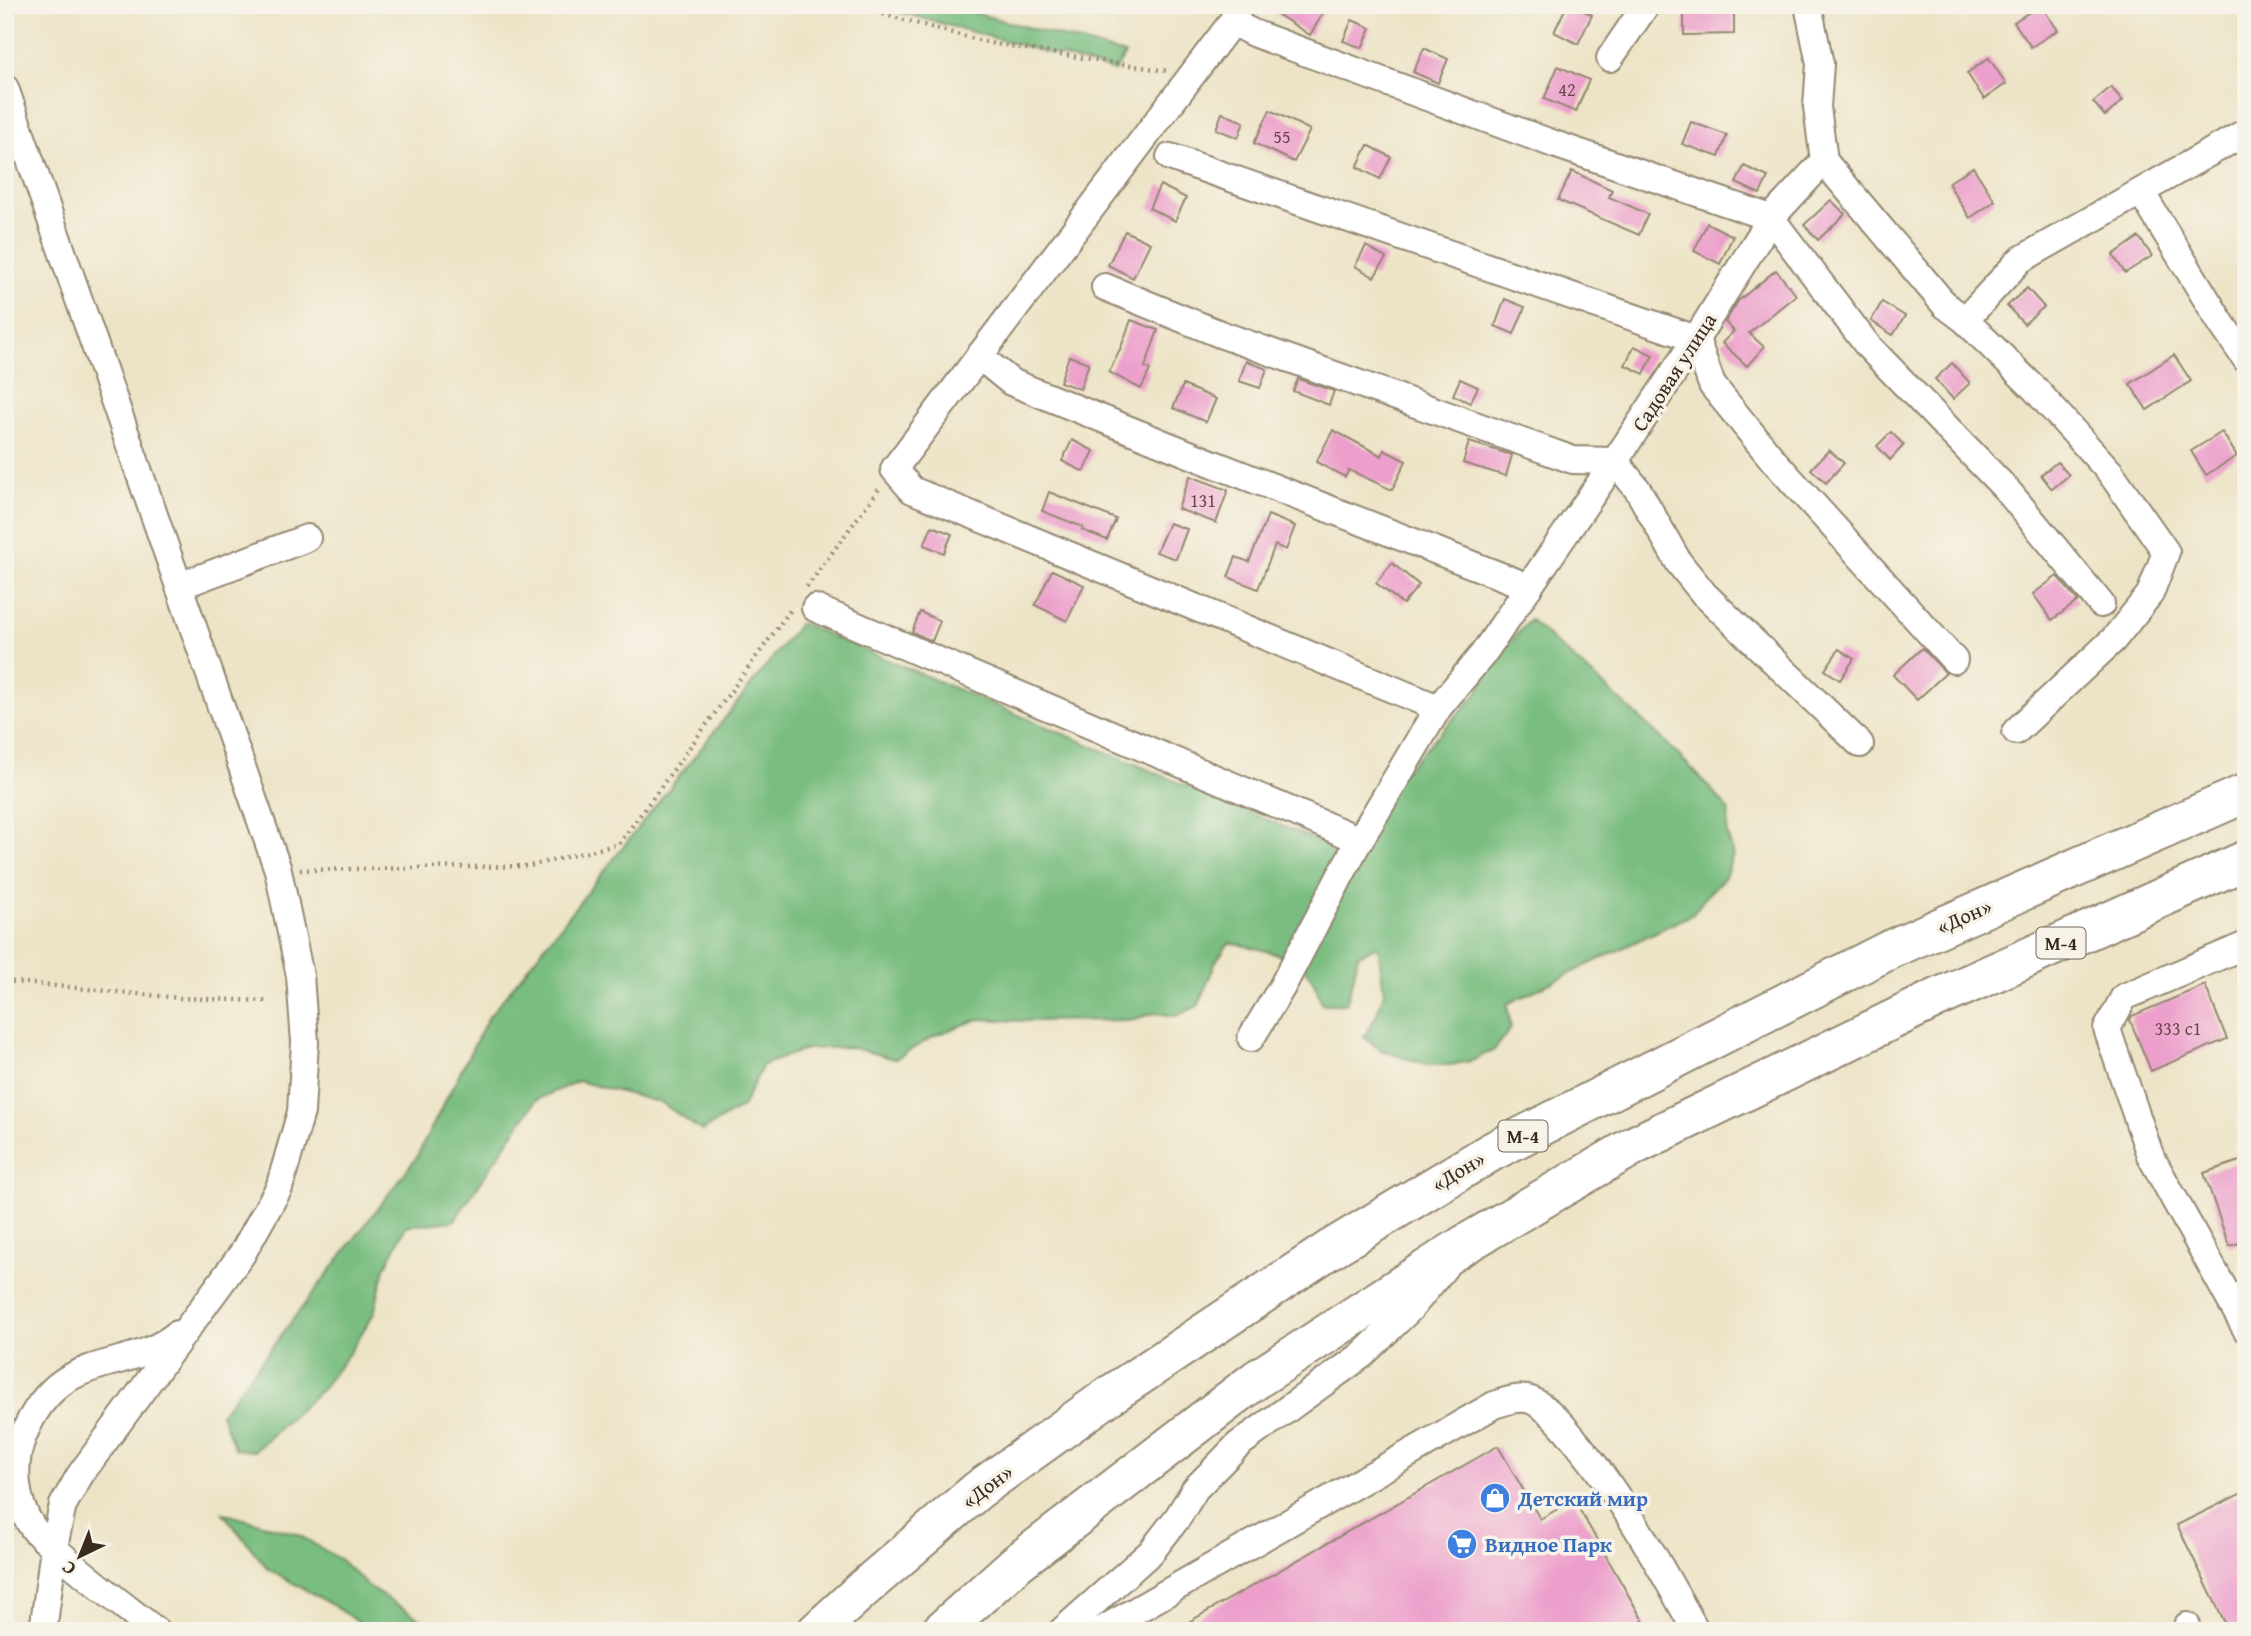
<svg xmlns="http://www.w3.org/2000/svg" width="2251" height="1636" font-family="'Gentium Book Plus',serif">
  <rect width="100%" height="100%" fill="#f7f3e8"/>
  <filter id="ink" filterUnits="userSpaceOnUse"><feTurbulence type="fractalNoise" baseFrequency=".0143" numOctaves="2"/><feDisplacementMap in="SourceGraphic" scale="14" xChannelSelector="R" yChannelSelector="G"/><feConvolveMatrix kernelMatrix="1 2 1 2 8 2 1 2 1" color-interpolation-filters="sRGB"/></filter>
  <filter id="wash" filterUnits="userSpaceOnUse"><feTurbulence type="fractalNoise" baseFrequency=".00686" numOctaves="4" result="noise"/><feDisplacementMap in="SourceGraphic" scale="28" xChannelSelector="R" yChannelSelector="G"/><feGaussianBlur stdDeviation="1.57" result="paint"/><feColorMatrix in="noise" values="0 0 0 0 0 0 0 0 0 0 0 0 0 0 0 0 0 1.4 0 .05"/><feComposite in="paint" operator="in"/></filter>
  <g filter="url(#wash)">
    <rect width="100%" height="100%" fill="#ede4c7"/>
    <g fill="#79bd80" stroke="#5a744f" stroke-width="2">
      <path d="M874,5H946L1125,54L1115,71Z"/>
      <path d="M1530,620C1596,680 1673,742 1729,810L1727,833L1733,855L1725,877L1707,895L1693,914L1507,1004L1511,1028L1495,1049L1474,1060L1451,1065H1426L1381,1050L1364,1037L1376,1016L1384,993L1378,946L1358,955L1353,980L1346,1004H1322C1317,990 1313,974 1300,965C1287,955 1246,945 1229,943L1216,961L1198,1006L1176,1016L1154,1013L1131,1020L1024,1021L979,1019L936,1035L895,1059L850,1047L806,1049L763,1065L742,1107L702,1131L662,1103L578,1081L536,1100L454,1221L406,1226L385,1268L374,1313L350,1352L321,1390L254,1451L235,1449L221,1414L416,1158L488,1018L800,623L1332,847L1476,695L1498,655Z"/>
      <path d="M223,1513L297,1534L341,1560L370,1588L440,1631H372L329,1603L268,1569Z"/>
    </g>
    <g id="blocks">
      <g fill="#ec9fcb">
        <path d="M1263,5H1328L1310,35Z"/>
        <path d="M1567,5H1573L1592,15L1578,44L1554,32Z"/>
        <path d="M1684,5H1734V34L1684,35Z"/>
        <path d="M2040,5L2058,30L2031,47L2014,22Z"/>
        <path d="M1352,20L1371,28L1362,48L1343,41Z"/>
        <path d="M1424,48L1448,59L1438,83L1413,72Z"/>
        <path d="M1989,58L2006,84L1984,99L1967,73Z"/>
        <path d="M1558,66L1589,80L1576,112L1544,99Z"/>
        <path d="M2111,87L2123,101L2105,116L2093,102Z"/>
        <path d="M1270,110L1310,130L1294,162L1254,143Z"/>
        <path d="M1222,113L1244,122L1238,138L1216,129Z"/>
        <path d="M1691,122L1727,135L1719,157L1682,144Z"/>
        <path d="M1368,145L1391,157L1380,179L1357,167Z"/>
        <path d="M1744,166L1768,177L1760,194L1736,183Z"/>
        <path d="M1973,167L1995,201L1970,218L1948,183Z"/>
        <path d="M1572,171L1612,190L1609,197L1648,214L1639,235L1558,200Z"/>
        <path d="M1160,185L1186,198L1175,221L1149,208Z"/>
        <path d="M1831,200L1845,214L1818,240L1804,225Z"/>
        <path d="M1707,223L1733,236L1720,264L1694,251Z"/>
        <path d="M1125,231L1150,243L1133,278L1108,265Z"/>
        <path d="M2139,237L2152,256L2125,273L2113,255Z"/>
        <path d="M1366,246L1386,258L1374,277L1355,266Z"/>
        <path d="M1776,270L1796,295L1749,333L1764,347L1747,366L1722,343L1734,331L1725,322L1738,301Z"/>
        <path d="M2027,288L2044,307L2024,324L2007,306Z"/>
        <path d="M1505,299L1525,307L1514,334L1495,326Z"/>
        <path d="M1882,302L1905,316L1893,335L1871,321Z"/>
        <path d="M1131,320L1158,330L1145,367L1150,370L1141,389L1109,372L1121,347Z"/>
        <path d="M1634,346L1653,355L1644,374L1625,365Z"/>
        <path d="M2174,355L2191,381L2147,410L2130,384Z"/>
        <path d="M1069,356L1089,363L1080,389L1060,382Z"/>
        <path d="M1246,361L1267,369L1260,388L1239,381Z"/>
        <path d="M1952,363L1970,383L1953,399L1935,379Z"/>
        <path d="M1298,379L1334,391L1329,405L1293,391Z"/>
        <path d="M1460,379L1478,387L1470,403L1453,395Z"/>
        <path d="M1183,385L1216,399L1206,422L1173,408Z"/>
        <path d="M1333,430L1382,456L1384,450L1406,461L1392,490L1349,470L1345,477L1316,462Z"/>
        <path d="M1891,432L1904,445L1890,460L1877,446Z"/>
        <path d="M2222,432L2237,456L2206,475L2191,451Z"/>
        <path d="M1072,440L1094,451L1084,472L1062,461Z"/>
        <path d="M1469,442L1512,455L1506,476L1463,463Z"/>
        <path d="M1829,450L1844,463L1826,483L1811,469Z"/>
        <path d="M2057,462L2069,475L2052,489L2041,475Z"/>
        <path d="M1190,476L1228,490L1216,523L1178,509Z"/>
        <path d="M1049,492L1116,519L1107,540L1082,530L1083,527L1042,511Z"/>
        <path d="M1268,515L1295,526L1286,550L1275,545L1258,589L1228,577L1236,557L1249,562Z"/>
        <path d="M1169,523L1187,529L1176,559L1156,552Z"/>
        <path d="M932,526L952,534L944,553L924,545Z"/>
        <path d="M1392,563L1419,585L1403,604L1376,583Z"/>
        <path d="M1052,570L1084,585L1067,621L1035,605Z"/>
        <path d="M2057,576L2078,601L2052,620L2033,594Z"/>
        <path d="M920,612L940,621L932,641L912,632Z"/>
        <path d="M1922,648L1946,673L1917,700L1893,675Z"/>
        <path d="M1839,649L1854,659L1840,680L1825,670Z"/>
        <path d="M2205,985L2227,1039L2151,1071L2130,1020L2132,1016Z"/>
        <path d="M2246,1159V1241L2229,1246L2204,1173Z"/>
        <path d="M1498,1446L1540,1519L1574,1500L1649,1631H1173Z"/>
        <path d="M2246,1491V1631H2229L2177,1525Z"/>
      </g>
    </g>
  </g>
  <g filter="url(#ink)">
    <use href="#blocks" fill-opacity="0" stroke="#948772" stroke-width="2"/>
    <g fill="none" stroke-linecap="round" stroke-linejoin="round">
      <g stroke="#948772" stroke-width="30">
        <g id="minor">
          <path d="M1240,5L1232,22L894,469L912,490L1438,708"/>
          <path d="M1808,5L1820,64L1817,107L1824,161L1945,305L1965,320L2035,389L2110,472L2166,552L2150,594L2114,639L2016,731"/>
          <path d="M1232,22L1253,33L1554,144L1771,218L1868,346L2007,490L2101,604"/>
          <path d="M1610,58L1646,5"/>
          <path d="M5,88L278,870L300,976L305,1042L301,1112L279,1188L242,1254L80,1475L63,1505L54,1547L43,1631"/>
          <path d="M1170,157L1696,339L1712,385L1774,461L1954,660"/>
          <path d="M2141,192L2221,323L2246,359"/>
          <path d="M1105,287L1220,334L1573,460L1615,461L1638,490L1679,563L1704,594L1860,744"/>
          <path d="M1965,320L2020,260L2246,132"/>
          <path d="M979,356L1011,382L1209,462L1529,587"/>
          <path d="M179,586L307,538"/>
          <path d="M815,608L1360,840"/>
          <path d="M2246,945L2124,997L2107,1029L2150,1155L2246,1329"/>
          <path d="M1251,1038L1282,987L1355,848L1438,708L1483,654L1615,461L1696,339L1771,218L1824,161"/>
          <path d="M2187,1626L2189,1631"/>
          <path d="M156,1631C122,1604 88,1579 56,1550C49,1543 39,1536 33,1528C14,1502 12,1464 23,1436C32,1414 45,1394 64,1381C99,1358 141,1363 177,1334"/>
          <path d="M1062,1631L1151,1552L1178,1517L1195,1489L1238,1445L1362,1355L1411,1308L1444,1268"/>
          <path d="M1100,1631L1494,1405C1505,1401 1519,1396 1531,1400C1550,1409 1565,1428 1578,1444C1625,1501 1660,1566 1696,1631"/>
        </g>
      </g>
      <g stroke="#948772" stroke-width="42">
        <g id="highway">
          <path d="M817,1631L864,1588L978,1490L1109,1396L1329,1250L1491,1152L1891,949L2246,793"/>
          <path d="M941,1631L1017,1563L1257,1379L1462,1246L1635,1145L1935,999L2246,860"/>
        </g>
      </g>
      <g stroke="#948772" stroke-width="4.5" stroke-dasharray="2 5" stroke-linecap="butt">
        <path d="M849,5L989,43L1167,71"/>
        <path d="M807,587L881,486"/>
        <path d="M300,870L530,866L619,844L792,608"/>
        <path d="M5,981L179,998L268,1001"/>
      </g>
      <use href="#minor" stroke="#fff" stroke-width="26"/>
      <use href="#highway" stroke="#fff" stroke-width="38"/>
    </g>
  </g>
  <defs>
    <g id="shop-disc" transform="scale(1.575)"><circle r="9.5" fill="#3f7fe0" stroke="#f7f3e8"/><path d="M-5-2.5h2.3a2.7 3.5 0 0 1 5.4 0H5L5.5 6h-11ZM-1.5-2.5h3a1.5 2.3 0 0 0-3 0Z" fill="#fff"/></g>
    <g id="supermarket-disc" transform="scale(1.575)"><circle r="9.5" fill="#3f7fe0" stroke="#f7f3e8"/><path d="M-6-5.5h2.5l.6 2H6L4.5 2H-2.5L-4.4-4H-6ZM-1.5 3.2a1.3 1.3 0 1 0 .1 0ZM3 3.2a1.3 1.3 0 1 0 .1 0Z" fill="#fff"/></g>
  </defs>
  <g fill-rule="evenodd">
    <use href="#shop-disc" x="1495" y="1498"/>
    <use href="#supermarket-disc" x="1462" y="1544"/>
  </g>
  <g text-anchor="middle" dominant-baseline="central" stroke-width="7" stroke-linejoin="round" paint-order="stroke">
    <g font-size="18" fill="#674749">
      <text x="1567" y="89">42</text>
      <text x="1282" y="136">55</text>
      <text x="1203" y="500">131</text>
      <text x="2178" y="1028">333 с1</text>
    </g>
    <g fill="#f7f3e8" stroke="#73665b" stroke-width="2">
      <rect x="2036.5" y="927.5" width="49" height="31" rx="5"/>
      <rect x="1498.5" y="1120.5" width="49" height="31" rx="5"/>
    </g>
    <g font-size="19" font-weight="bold" fill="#3b2a1e">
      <text x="2061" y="943">М-4</text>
      <text x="1523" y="1136">М-4</text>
    </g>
    <g font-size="21" fill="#3b2a1e" stroke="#f7f3e8">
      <text transform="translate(1674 372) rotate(-57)">Садовая улица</text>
      <text transform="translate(1964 916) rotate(-24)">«Дон»</text>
      <text transform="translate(1458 1171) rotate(-31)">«Дон»</text>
      <text transform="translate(987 1486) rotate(-37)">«Дон»</text>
    </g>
    <g font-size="21" font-weight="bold" fill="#366cbe" stroke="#f7f3e8" text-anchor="start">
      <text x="1518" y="1498">Детский мир</text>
      <text x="1485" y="1544">Видное Парк</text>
    </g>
  </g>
  <rect width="2251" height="1636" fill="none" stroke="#f7f3e8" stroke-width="28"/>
  <g transform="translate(80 1556) rotate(223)" stroke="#f7f3e8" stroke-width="5" paint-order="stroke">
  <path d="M0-5L12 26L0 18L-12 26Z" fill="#3b2a1e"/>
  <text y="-10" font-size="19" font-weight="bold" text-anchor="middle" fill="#3b2a1e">С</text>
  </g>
</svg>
